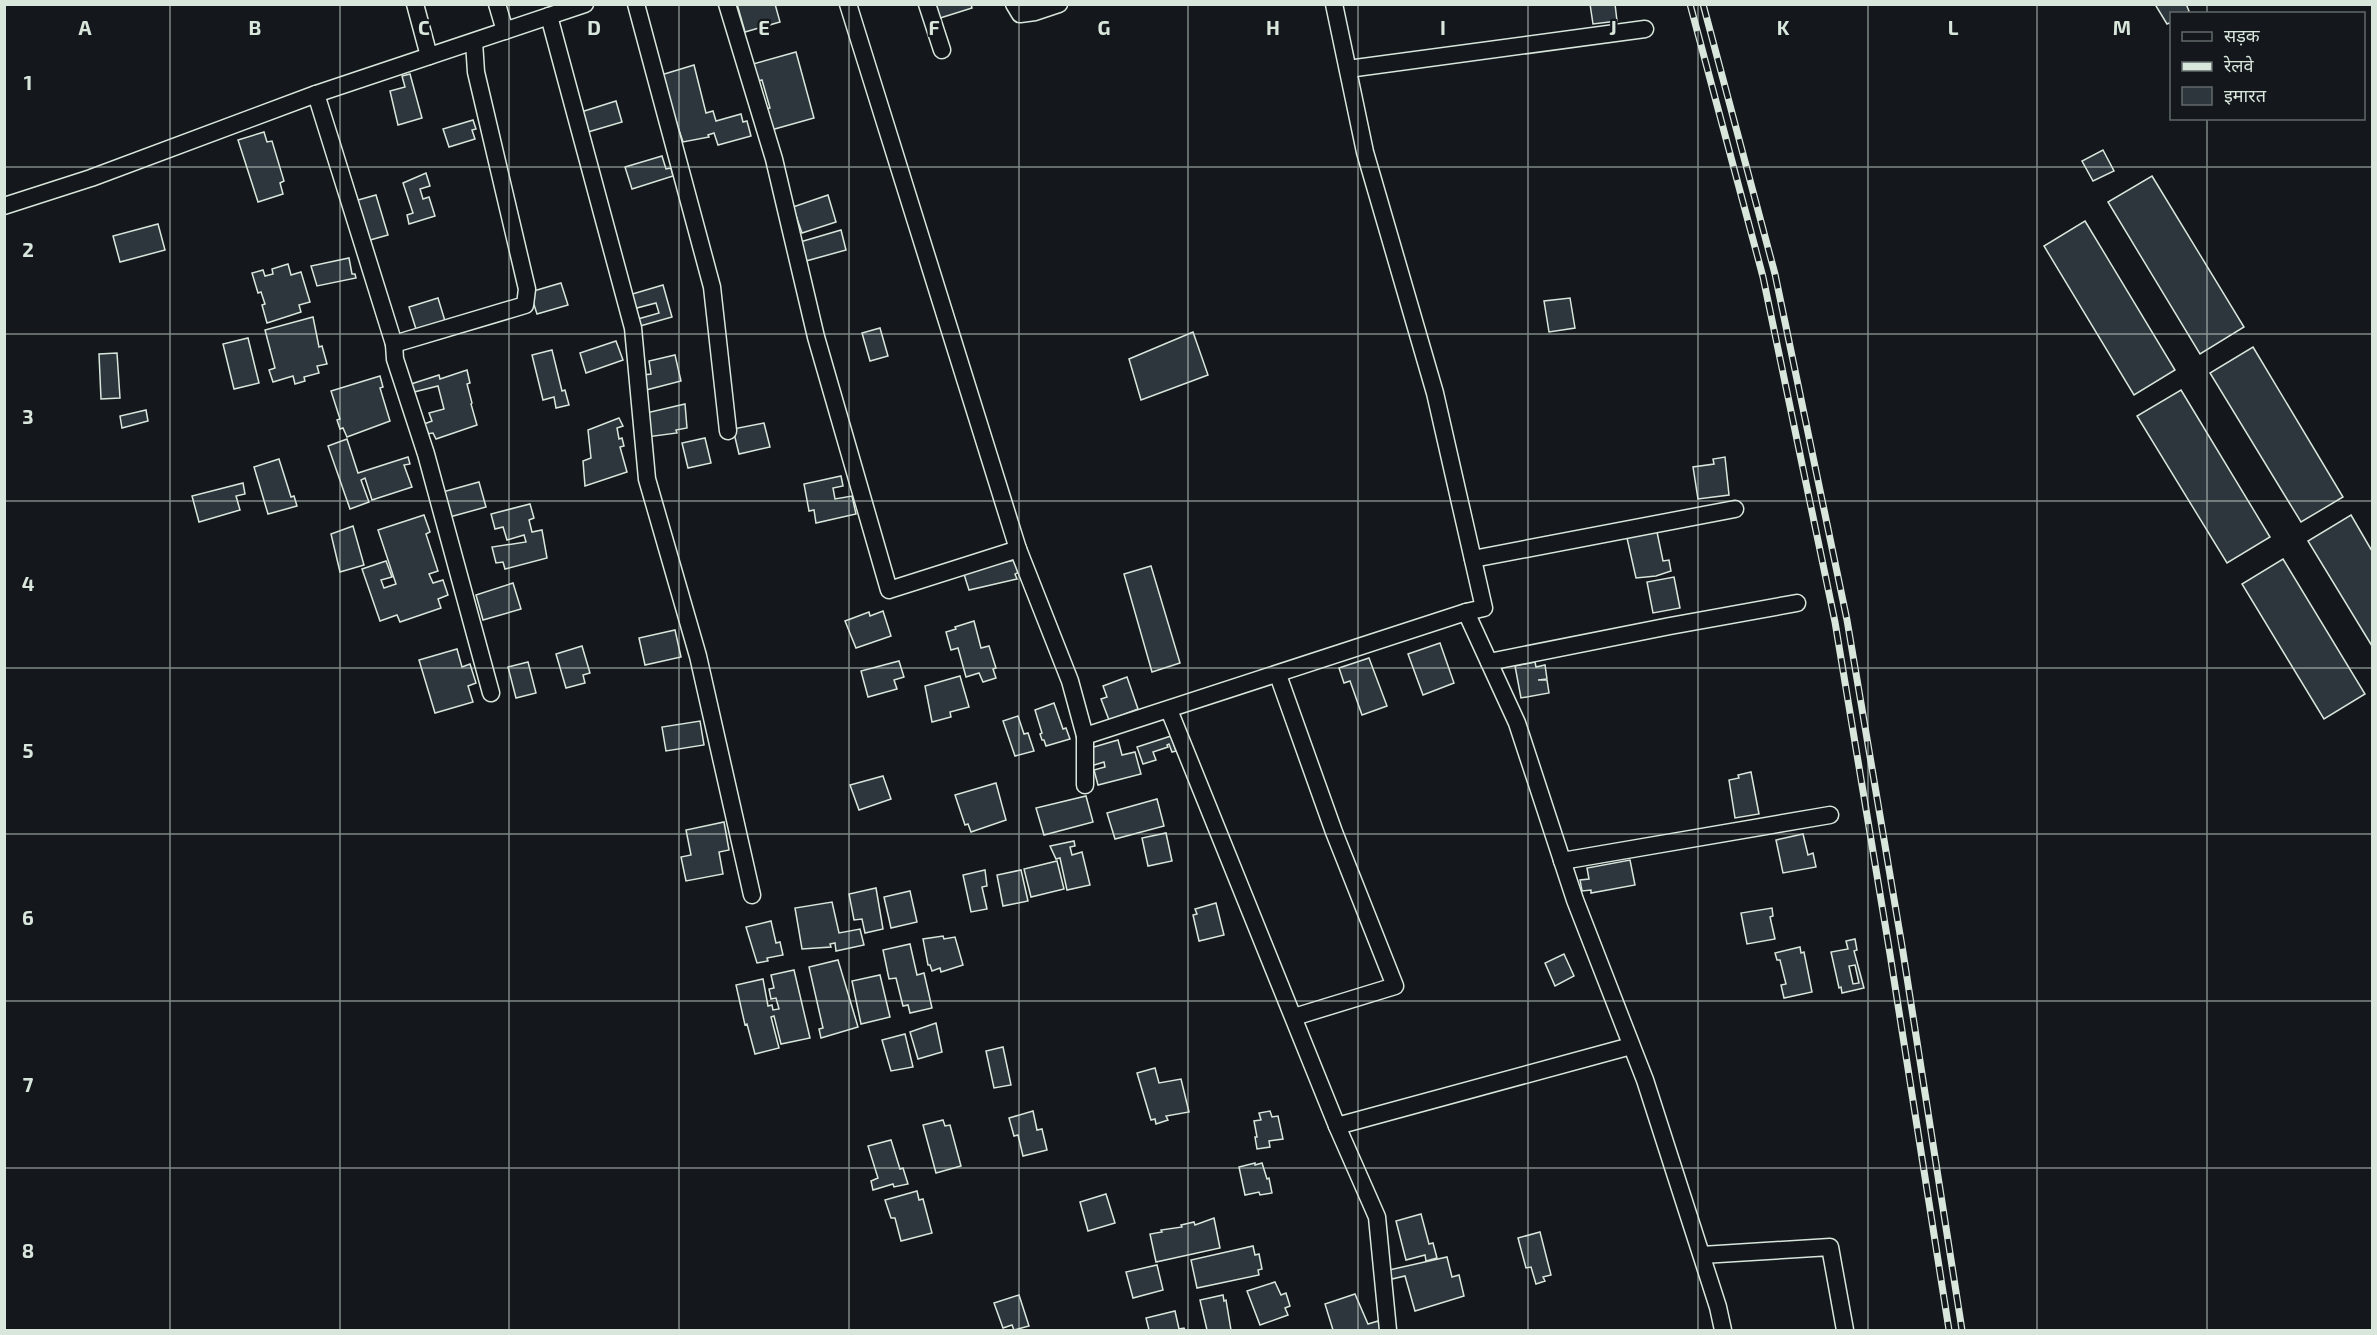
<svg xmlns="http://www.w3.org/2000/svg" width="2377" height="1335" font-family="'Exo 2','Noto Sans Devanagari',sans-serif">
  <rect width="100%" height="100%" fill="#14181c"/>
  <g fill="#2c363c" stroke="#d8e6dc" stroke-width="1.5" fill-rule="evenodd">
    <path d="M737,4H775L780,22L745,32Z"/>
    <path d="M932,4H971L972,8L937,19Z"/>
    <path d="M1590,4H1615L1617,21L1593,24Z"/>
    <path d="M2159,4H2186L2189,11L2186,14H2172V22L2167,24L2156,6Z"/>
    <path d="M796,52L814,118L771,130L765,109L770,108L762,80L758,81L753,64Z"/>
    <path d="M694,65L706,113L713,111L716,121L741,114L743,122L747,121L751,136L718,145L714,133L708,135L709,137L683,142L661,75Z"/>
    <path d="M410,74L422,118L398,125L390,91L405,87L402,76Z"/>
    <path d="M616,101L622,122L588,132L581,112Z"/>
    <path d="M473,120L476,129L472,130L475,139L449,147L443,129Z"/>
    <path d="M264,132L267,142L272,141L284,181L280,183L283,194L258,202L238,140Z"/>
    <path d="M2103,150L2114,171L2093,181L2082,161Z"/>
    <path d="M662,156L666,169L671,168L673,176L632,189L625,167Z"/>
    <path d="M426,173L430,186L420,189L423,199L429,197L435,216L409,224L407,215L413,213L403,183Z"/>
    <path d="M2152,176L2244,327L2200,354L2108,202Z"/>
    <path d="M376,195L388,235L363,242L351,202Z"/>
    <path d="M828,195L836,222L802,233L793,207Z"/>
    <path d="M2085,221L2175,370L2134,395L2044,246Z"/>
    <path d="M158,224L165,250L120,262L113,236Z"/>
    <path d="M841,230L846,250L806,261L800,242Z"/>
    <path d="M349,258L352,274H355L356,278L317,286L311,266Z"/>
    <path d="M288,264L291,275L301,272L310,302L299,305L301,312L267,323L262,305L265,304L261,292L258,293L252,273L263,270L265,276L273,274L272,269Z"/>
    <path d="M561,283L568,305L537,314L530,292Z"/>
    <path d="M663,285L672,317L640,326L638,319L659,313L656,303L633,309L629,295Z"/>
    <path d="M438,298L445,321L416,329L409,307Z"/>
    <path d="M1570,298L1575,328L1549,332L1544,301Z"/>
    <path d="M313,317L319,347L322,346L327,364L317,366L319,373L304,377L305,381L295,384L293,376L273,382L269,370L275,368L265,330Z"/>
    <path d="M880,328L888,356L870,361L862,333Z"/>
    <path d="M1193,332L1208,375L1141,400L1129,359Z"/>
    <path d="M248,338L259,383L234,389L223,344Z"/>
    <path d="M616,341L623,360L586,373L580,353Z"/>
    <path d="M2253,347L2343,497L2301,522L2210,373Z"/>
    <path d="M552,350L562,391L565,390L569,405L556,408L554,397L543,400L532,355Z"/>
    <path d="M117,353L120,398L101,399L99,354Z"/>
    <path d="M675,355L681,381L646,390L643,375L651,374L649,361Z"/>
    <path d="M467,370L470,383L467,384L472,403L471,404L477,425L436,439L433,433L426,434L424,424L432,421L429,413L444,409L438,386L414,392L411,384L439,375L440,379Z"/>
    <path d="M380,376L383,387L380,388L390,421L347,437L343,428L340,429L337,420L340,419L331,391Z"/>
    <path d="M2181,390L2270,537L2227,563L2137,416Z"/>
    <path d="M685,404L687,428L676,430L677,433L647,437L646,413Z"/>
    <path d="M146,410L148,421L122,428L120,416Z"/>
    <path d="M619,418L623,426L617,428L619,439L622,438L624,446L620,447L627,472L585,486L583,461L591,458L588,430Z"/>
    <path d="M764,423L770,447L739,454L733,429Z"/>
    <path d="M705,438L711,463L688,468L682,443Z"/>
    <path d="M347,439L358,473L408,457L410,464L404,465L412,487L372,500L365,478L361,480L369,502L350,509L328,446Z"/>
    <path d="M1725,457L1729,495L1698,499L1693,467L1714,464L1713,459Z"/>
    <path d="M279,459L291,497L294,496L297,506L268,514L254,467Z"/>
    <path d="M841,476L843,486L833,488L835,499L852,496L856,514L816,523L814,510L809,511L804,484Z"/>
    <path d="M479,482L486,507L446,518L439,493Z"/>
    <path d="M243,483L245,494L236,496L240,510L199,522L192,496Z"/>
    <path d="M530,504L534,518L529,520L532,532L542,530L547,558L505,569L503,562L496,563L492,547L526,542L524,535L507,540L503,527L495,529L491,514Z"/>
    <path d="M424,515L430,532L426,534L438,571L429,574L433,583L443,580L448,595L438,599L441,608L400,622L397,615L380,621L362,569L386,561L392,577L381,580L384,588L396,584L378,530Z"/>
    <path d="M2351,515L2372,551V646L2308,541Z"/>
    <path d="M353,526L364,565L340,572L331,534Z"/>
    <path d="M1657,532L1663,561L1669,560L1671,571L1656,576L1636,578L1627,538Z"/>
    <path d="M2283,559L2365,694L2324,719L2242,584Z"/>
    <path d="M1015,560L1019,572L1015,574L1017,579L969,590L963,571Z"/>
    <path d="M1151,566L1180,663L1152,672L1124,574Z"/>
    <path d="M1674,577L1680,608L1653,613L1647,582Z"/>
    <path d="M513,583L521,609L483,620L476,595Z"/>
    <path d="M883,611L891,636L856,648L845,621L869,612L870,616Z"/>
    <path d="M974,621L981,648L989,646L996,668L993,669L996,678L983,682L979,673L966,677L958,648L951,650L946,632L956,629L955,627Z"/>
    <path d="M675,630L681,657L645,665L639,638Z"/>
    <path d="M1440,643L1454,683L1423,695L1408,654Z"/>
    <path d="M582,646L590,673L583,675L585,683L566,688L556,654Z"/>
    <path d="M457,649L462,667L470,664L476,683L468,686L473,702L435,713L419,660Z"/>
    <path d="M1369,658L1387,706L1362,715L1350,681L1344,683L1339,668Z"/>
    <path d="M899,661L904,677L894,680L897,689L868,697L861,671Z"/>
    <path d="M528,662L536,693L516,698L508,667Z"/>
    <path d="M1535,662L1536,667L1545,665L1547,679L1538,680H1547L1549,693L1521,698L1515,666Z"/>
    <path d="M960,676L969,707L950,712L951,717L932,722L925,686Z"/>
    <path d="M1127,677L1138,709L1109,720L1101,699L1107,697L1103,686Z"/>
    <path d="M1054,703L1063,729L1066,728L1070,739L1046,746L1044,740H1042L1040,734L1042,733L1035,710Z"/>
    <path d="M1018,716L1024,734L1028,733L1034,751L1015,756L1003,721Z"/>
    <path d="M700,721L704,745L666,751L662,727Z"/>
    <path d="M1171,736L1176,751L1172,752L1169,744L1167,745L1168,747L1153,752L1156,760L1143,764L1137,747Z"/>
    <path d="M1118,740L1122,755L1135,752L1141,774L1098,785L1094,770L1105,767L1104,762L1091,766L1087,749Z"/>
    <path d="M1751,772L1759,814L1735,818L1729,780L1739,778L1738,775Z"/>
    <path d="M883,776L891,799L859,810L850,785Z"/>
    <path d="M996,783L1006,820L971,832L968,824L965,825L955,795Z"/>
    <path d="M1086,796L1093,822L1044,835L1036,808Z"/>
    <path d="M1157,799L1164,826L1115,839L1107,813Z"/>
    <path d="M724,822L729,850L719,852L723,874L686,881L681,857L691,855L686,830Z"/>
    <path d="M1166,833L1172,861L1148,866L1142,838Z"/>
    <path d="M1803,834L1808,855L1813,853L1816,867L1783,873L1776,840Z"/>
    <path d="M1074,841L1075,846L1070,847L1072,855L1082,852L1090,885L1067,890L1060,858L1056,859L1050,846Z"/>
    <path d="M1630,860L1635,885L1591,893V890L1582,891L1580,880L1589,879L1587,868Z"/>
    <path d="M1057,861L1064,889L1031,897L1024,869Z"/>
    <path d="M985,870L987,886L982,887L987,909L971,912L963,875Z"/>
    <path d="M1021,870L1028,901L1003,906L997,875Z"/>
    <path d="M876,888L883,929L865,933L862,919L854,920L849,894Z"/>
    <path d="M910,891L917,922L891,928L884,897Z"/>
    <path d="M832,902L839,933L860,929L864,945L836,951L835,943L830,944L831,947L802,949L795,908Z"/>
    <path d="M1216,903L1224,935L1199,941L1193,915L1197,914L1195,909Z"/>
    <path d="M1772,908L1773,916L1770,917L1775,939L1747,944L1741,913Z"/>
    <path d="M771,921L776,943L780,942L783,955L767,958L768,961L757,963L746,927Z"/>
    <path d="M943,936L944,939L955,937L963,965L941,972L940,968L932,971L930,965H928L923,939Z"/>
    <path d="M1855,939L1857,950L1854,951L1864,988L1842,993L1841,987L1839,988L1831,952L1848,949L1846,941ZM1855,965L1859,983L1853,984L1849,966Z"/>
    <path d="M910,944L917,975L924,973L932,1008L910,1013L908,1005L903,1006L896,978L889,979L883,950Z"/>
    <path d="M1800,947L1801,953L1804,952L1812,992L1784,998L1781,985L1786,984L1780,960H1777L1775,953Z"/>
    <path d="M1564,954L1574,976L1555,986L1545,963Z"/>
    <path d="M838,960L858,1027L821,1038L819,1029L823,1028L809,967Z"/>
    <path d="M794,970L810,1038L781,1044L774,1016L771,1017L779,1048L755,1054L747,1024L745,1025L736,985L763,979L768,1006L772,1005L773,1010L779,1009L776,998L771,999L769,989L774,988L771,975Z"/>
    <path d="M880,975L890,1017L861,1024L852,981Z"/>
    <path d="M936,1023L942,1052L918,1059L910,1032Z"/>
    <path d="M905,1034L913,1067L891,1071L882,1040Z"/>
    <path d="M1003,1047L1011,1085L994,1088L986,1051Z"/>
    <path d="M1155,1068L1159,1083L1181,1079L1189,1112L1166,1116L1168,1120L1156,1124L1155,1119L1151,1120L1137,1073Z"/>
    <path d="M1033,1111L1037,1130L1042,1129L1047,1150L1023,1156L1018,1135L1014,1136L1009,1118Z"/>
    <path d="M1270,1111L1272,1117L1278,1116L1283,1139L1269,1141L1270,1147L1257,1149L1255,1137H1257L1254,1121L1261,1120L1259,1113Z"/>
    <path d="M943,1120L945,1126L950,1125L961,1166L936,1173L923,1125Z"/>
    <path d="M891,1140L900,1169L903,1168L908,1184L894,1187L893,1184L873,1190L871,1181L878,1178L868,1146Z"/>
    <path d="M1255,1163V1165L1262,1163L1267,1179L1269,1178L1272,1193L1260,1195L1259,1192L1245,1195L1239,1167Z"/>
    <path d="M917,1191L919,1200L923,1199L932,1233L901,1241L895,1218H891L885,1200Z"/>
    <path d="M1106,1194L1115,1223L1088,1231L1080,1202Z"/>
    <path d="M1421,1214L1429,1244L1433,1243L1437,1258L1426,1261L1425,1255L1406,1260L1396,1221Z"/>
    <path d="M1214,1218L1220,1248L1156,1262L1150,1234L1162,1232L1161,1230L1182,1227L1181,1225L1194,1222L1195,1225Z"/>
    <path d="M1540,1232L1551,1275L1543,1277L1545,1281L1536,1284L1531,1267L1526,1268L1518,1238Z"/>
    <path d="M1253,1246L1255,1255L1259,1254L1262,1269L1258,1270L1259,1275L1197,1288L1191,1260Z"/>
    <path d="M1447,1257L1452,1277L1459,1275L1464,1296L1415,1311L1405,1276L1392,1279L1389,1270Z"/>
    <path d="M1157,1265L1163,1290L1133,1298L1126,1272Z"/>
    <path d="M1275,1282L1281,1295L1286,1293L1290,1306L1285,1308L1288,1315L1260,1325L1247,1291Z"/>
    <path d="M1355,1294L1368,1324L1378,1321L1381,1330H1333L1325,1304Z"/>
    <path d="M1019,1295L1029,1326L1014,1330L1012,1325L1003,1328L994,1303Z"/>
    <path d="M1223,1295L1224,1301L1226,1300L1231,1330H1207L1200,1300Z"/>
    <path d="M1175,1311L1179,1329L1184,1328L1185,1330H1149L1146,1318Z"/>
  </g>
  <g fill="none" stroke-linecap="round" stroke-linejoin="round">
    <g stroke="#d8e6dc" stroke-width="19">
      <g id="minor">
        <path d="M415,4L429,56"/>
        <path d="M497,4L505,31"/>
        <path d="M636,4L712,287L728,431"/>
        <path d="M727,4L774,159L816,337L889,590L1018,549L1070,681L1085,736"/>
        <path d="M848,4L1018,549"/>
        <path d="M927,4L942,50"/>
        <path d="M1014,4L1020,14L1035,12L1059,4"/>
        <path d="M1334,4L1365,152L1435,393L1484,608L1466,612L1517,723L1575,900L1645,1080L1718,1307L1723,1330"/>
        <path d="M549,16L633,328L647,479L698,656L752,895"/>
        <path d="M1348,69L1645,29"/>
        <path d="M316,94L394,344L395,359L426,454L491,693"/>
        <path d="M4,206L91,178L316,94L585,4"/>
        <path d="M394,344L525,305L527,289L476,72L474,42"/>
        <path d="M1473,559L1735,509"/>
        <path d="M1489,662L1670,626L1797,603"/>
        <path d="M1278,675L1334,832L1395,986L1294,1017"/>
        <path d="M1169,710L1337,1126L1631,1046"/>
        <path d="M1085,785V736L1466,612"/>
        <path d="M1562,861L1830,815"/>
        <path d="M1337,1126L1377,1217L1388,1330"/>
        <path d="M1702,1255L1830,1247L1845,1330"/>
      </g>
    </g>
    <use href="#minor" stroke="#14181c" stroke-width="16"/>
    <g stroke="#d8e6dc" stroke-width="7">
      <g id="rail">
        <path d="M1690,4L1763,277L1835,622L1890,954L1949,1330"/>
        <path d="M1703,4L1775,274L1847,620L1903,952L1962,1330"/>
      </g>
    </g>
    <use href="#rail" stroke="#14181c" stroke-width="4.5" stroke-dasharray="14" stroke-linecap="butt"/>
  </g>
  <path fill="none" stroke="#d8e6dc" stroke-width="1.5" stroke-opacity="0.55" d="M170,4V1330M340,4V1330M509,4V1330M679,4V1330M849,4V1330M1019,4V1330M1188,4V1330M1358,4V1330M1528,4V1330M1698,4V1330M1868,4V1330M2037,4V1330M2207,4V14M2207,118V1330M4,167H2372M4,334H2372M4,501H2372M4,668H2372M4,834H2372M4,1001H2372M4,1168H2372"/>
  <g font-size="20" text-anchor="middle" font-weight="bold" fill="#d8e6dc" stroke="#14181c" stroke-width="4.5" stroke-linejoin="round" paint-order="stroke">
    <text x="85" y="35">A</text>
    <text x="255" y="35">B</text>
    <text x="424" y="35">C</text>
    <text x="594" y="35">D</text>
    <text x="764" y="35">E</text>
    <text x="934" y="35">F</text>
    <text x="1104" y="35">G</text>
    <text x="1273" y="35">H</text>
    <text x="1443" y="35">I</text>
    <text x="1613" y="35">J</text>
    <text x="1783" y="35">K</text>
    <text x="1953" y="35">L</text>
    <text x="2122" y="35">M</text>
    <text x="28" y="90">1</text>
    <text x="28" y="257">2</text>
    <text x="28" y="424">3</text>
    <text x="28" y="591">4</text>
    <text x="28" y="758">5</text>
    <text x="28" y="925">6</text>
    <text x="28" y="1092">7</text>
    <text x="28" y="1258">8</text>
  </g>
  <rect width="2377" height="1335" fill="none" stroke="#d8e6dc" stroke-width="12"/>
  <rect x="2170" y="12" width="195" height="108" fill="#14181c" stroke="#626a69" stroke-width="1.5"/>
  <rect x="2182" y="32" width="30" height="9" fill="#14181c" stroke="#626a69" stroke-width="1.5"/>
  <text x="2224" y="42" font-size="18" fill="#d8e6dc">सड़क</text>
  <rect x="2182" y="62" width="30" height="9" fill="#d8e6dc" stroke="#626a69" stroke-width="1.5"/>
  <text x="2224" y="72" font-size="18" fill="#d8e6dc">रेलवे</text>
  <rect x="2182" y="87" width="30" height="18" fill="#2c363c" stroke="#626a69" stroke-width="1.5"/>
  <text x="2224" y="102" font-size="18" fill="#d8e6dc">इमारत</text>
</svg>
